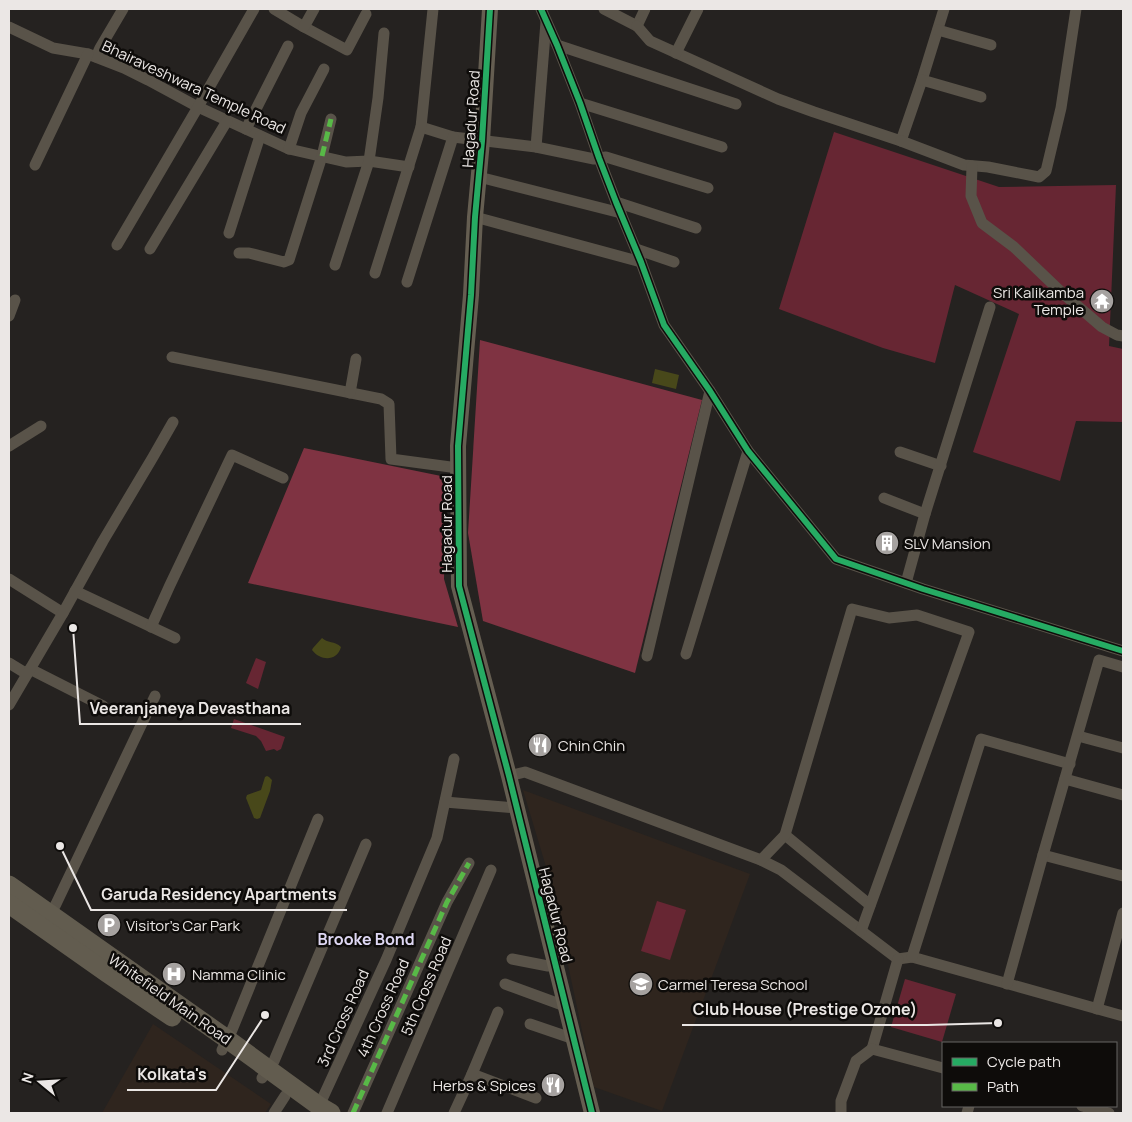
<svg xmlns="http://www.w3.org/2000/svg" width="1132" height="1122" font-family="Manrope,sans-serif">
  <rect width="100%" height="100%" fill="#252220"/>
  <g fill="#2f251e">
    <path d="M523,790L750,874L662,1111L594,1087L550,880Z"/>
    <path d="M153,1024L271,1104L265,1113H102Z"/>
  </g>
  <g fill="#672633">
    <path d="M834,132L999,187L1116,185L1109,346L1123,349V422L1076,421L1060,481L973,452L1019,314L955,285L935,363L883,348L779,309Z"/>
    <path d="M256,658L266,662L258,689L246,683Z"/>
    <path d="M234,719L285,737L281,749L277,751L274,749L266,751L261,741L256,736L231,728Z"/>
    <path d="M657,901L686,910L670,960L641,951Z"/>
    <path d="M905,979L956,994L942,1042L891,1027Z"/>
  </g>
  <g fill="#7f3342">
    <path d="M480,340L702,400L635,673L483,621L468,533Z"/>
    <path d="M304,448L446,477L444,579L458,627L248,583Z"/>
  </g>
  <g fill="#48481a">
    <path d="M655,369L679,375L676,389L652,383Z"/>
    <path d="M322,638C327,643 335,641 341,647C337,662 320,661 312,650L313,648Z"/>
    <path d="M267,776L269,777L272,780L270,791L260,818L257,819L254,818L246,798L247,795L261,790L265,777Z"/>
  </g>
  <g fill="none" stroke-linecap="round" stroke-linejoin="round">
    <g stroke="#595349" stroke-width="11">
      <path d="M274,9L304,27L347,50L366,14"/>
      <path d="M541,9L557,45L580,103L599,158L616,202L641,262L664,325L710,391L748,451L836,559L923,589L1123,651"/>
      <path d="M604,9L637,26L645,9"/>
      <path d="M637,26L650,41L778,99L814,112L901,141L922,80L944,9"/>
      <path d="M9,27L53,48L88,54L124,68L148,80L198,107L289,149L346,162L369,161L409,167"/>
      <path d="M304,27L314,9"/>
      <path d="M938,30L991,45"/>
      <path d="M557,45L736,104"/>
      <path d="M676,53L698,9"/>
      <path d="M96,57L100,48L123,9"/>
      <path d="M922,80L981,97"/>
      <path d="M580,103L722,147"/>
      <path d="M421,127L453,137L536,147L594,159L606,157L708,188"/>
      <path d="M246,129L288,46"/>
      <path d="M901,141L964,165L988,167L1039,177L1046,171L1061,108L1076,9"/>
      <path d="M536,147L546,22"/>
      <path d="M289,149L301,113L324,69"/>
      <path d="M35,165L88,54"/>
      <path d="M972,166L971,196L982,223L1014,247L1059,290L1102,327L1117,335L1123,336"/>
      <path d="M479,177L621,213"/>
      <path d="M616,202L696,228"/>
      <path d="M475,217L641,262"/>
      <path d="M229,233L260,136"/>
      <path d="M117,245L198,107L254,9"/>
      <path d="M150,249L227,121"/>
      <path d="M636,249L674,262"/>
      <path d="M239,253H249L284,262L289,260L322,156L331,119"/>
      <path d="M335,265L369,161L378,98L384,33"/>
      <path d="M375,273L421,127L433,9"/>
      <path d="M407,282L453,137"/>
      <path d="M9,316L15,300"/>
      <path d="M172,357L381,399L389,404L391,459L458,468"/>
      <path d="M350,393L356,359"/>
      <path d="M9,446L41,426"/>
      <path d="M900,452L941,466"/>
      <path d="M884,498L925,514"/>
      <path d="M9,579L63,613"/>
      <path d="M906,583L925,514L990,307"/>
      <path d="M75,591L175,638"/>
      <path d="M151,627L170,585L232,455L283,478"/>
      <path d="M686,654L748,451"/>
      <path d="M647,656L710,391"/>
      <path d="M9,663L27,674"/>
      <path d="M30,669L103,706"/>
      <path d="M9,705L63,613L103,541L153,457L173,422"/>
      <path d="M1078,736L1123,748"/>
      <path d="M509,776L525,772L761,860L781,870L898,959L912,957L1123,1016"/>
      <path d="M1065,779L1123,795"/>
      <path d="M445,802L517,808"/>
      <path d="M785,835L870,905"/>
      <path d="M1043,855L1123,876"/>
      <path d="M761,860L785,835L852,609L889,618L917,615L969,632L861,931"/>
      <path d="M48,918L56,904L155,696"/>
      <path d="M912,957L981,739L1070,764"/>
      <path d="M512,959L548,966L555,964"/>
      <path d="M505,984L565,1006"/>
      <path d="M1007,984L1043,855L1099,660L1123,667"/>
      <path d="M1097,1009L1123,913"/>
      <path d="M530,1024L574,1039"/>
      <path d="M872,1049L898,959"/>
      <path d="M872,1049L943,1068"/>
      <path d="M222,1050L232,1030L318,819"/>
      <path d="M472,1074L536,1098"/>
      <path d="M262,1078L274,1061L366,844"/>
      <path d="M319,1106L386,960L437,838L454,759"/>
      <path d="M1082,1106L1109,1113"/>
      <path d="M274,1113L285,1096"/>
      <path d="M353,1113L447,902L469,863"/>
      <path d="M387,1113L491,870"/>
      <path d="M454,1113L472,1074L498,1012"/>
      <path d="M841,1113V1101L856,1061L872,1049"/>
      <path d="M967,1113L969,1106"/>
    </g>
    <path stroke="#655e51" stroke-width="16" d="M490,9L482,141L475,217L471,295L458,446L459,586L509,776L592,1113"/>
    <g stroke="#625c4f" stroke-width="19">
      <path d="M9,885L227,1039L319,1106L331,1113"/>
      <path d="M9,904L107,973L172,1017"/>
    </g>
    <g stroke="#58b947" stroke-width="5" stroke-dasharray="10 5" stroke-linecap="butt">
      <path d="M322,156L331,119"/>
      <path d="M353,1113L447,902L469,863"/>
    </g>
    <g stroke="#0e0c0a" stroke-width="9">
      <g id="cycleway">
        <path d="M490,9L482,141L475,217L471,295L458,446L459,586L509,776L592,1113"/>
        <path d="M541,9L557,45L580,103L599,158L616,202L641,262L664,325L710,391L748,451L836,559L923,589L1123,651"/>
      </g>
    </g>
    <use href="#cycleway" stroke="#26ab63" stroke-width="6"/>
  </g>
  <defs>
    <g id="temple-disc" transform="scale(1.25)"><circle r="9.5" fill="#a6a2a0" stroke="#0e0c0a"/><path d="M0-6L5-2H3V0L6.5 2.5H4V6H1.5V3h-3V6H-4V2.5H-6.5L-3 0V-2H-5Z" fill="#fff"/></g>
    <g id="building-disc" transform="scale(1.25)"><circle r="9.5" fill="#a6a2a0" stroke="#0e0c0a"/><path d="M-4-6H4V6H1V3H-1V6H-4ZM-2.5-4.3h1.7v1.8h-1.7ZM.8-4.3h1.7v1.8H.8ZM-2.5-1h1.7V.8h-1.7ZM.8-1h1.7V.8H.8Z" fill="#fff"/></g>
    <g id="restaurant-disc" transform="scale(1.25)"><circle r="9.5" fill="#a6a2a0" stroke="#0e0c0a"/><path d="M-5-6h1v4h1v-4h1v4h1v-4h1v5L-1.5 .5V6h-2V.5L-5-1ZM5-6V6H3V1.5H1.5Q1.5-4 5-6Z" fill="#fff"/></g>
    <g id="parking-disc" transform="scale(1.25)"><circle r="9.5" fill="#a6a2a0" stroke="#0e0c0a"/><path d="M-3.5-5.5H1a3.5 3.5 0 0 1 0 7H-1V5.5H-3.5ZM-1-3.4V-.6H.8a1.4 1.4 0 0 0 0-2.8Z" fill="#fff"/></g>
    <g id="hospital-disc" transform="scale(1.25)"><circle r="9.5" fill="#a6a2a0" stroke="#0e0c0a"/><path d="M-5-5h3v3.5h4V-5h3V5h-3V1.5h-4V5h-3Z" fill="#fff"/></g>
    <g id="school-disc" transform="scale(1.25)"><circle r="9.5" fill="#a6a2a0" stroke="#0e0c0a"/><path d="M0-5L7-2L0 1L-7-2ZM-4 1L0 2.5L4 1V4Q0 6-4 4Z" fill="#fff"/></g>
  </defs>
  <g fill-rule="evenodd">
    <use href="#temple-disc" x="1102" y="301"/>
    <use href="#building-disc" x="887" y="543"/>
    <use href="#restaurant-disc" x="540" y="745"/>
    <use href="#parking-disc" x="109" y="925"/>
    <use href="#hospital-disc" x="174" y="974"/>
    <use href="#school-disc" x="641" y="984"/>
    <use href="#restaurant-disc" x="553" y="1085"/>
  </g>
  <g text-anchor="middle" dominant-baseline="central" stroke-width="5" stroke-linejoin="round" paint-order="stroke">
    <g font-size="15" fill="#ebe7e5" stroke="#0e0c0a">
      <text transform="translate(194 87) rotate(25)">Bhairaveshwara Temple Road</text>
      <text transform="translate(471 119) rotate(-86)">Hagadur Road</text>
      <text transform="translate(446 524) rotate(-90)">Hagadur Road</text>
      <text transform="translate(556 915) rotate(76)">Hagadur Road</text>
      <text transform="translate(426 986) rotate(-67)">5th Cross Road</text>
      <text transform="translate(170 999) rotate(35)">Whitefield Main Road</text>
      <text transform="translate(383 1008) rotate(-66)">4th Cross Road</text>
      <text transform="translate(343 1018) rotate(-66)">3rd Cross Road</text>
    </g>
    <g font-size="15" fill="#ebe7e5" stroke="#0e0c0a" text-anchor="start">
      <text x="1084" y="292" text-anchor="end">Sri Kalikamba<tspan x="1084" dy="17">Temple</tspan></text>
      <text x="904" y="543">SLV Mansion</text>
      <text x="558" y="745">Chin Chin</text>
      <text x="126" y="925">Visitor's Car Park</text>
      <text x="192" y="974">Namma Clinic</text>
      <text x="658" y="984">Carmel Teresa School</text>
      <text x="536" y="1085" text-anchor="end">Herbs &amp; Spices</text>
    </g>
    <g font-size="16" font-weight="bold" fill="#ded7f3" stroke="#0e0c0a">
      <text x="366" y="939">Brooke Bond</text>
    </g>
  </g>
  <path fill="none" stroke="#ebe7e5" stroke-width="2" d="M73 628L80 724H301M60 846L91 910H347M998 1023L927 1025H682M265 1015L216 1090H127"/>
  <g fill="#ebe7e5" stroke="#0e0c0a" stroke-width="2">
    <circle cx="73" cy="628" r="5"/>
    <circle cx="60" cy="846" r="5"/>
    <circle cx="998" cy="1023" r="5"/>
    <circle cx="265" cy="1015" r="5"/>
  </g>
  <g font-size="16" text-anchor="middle" font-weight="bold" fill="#ebe7e5" stroke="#0e0c0a" stroke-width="5" stroke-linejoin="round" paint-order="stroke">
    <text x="190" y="714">Veeranjaneya Devasthana</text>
    <text x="219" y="900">Garuda Residency Apartments</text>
    <text x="805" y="1015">Club House (Prestige Ozone)</text>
    <text x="172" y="1080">Kolkata's</text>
  </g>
  <rect width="1132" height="1122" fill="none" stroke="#ebe7e5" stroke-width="20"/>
  <rect x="942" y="1042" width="175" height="65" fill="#0e0c0a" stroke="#666462"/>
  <rect x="952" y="1058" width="25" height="8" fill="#26ab63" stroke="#666462"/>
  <text x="987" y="1067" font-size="15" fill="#ebe7e5">Cycle path</text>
  <rect x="952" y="1083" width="25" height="8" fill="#58b947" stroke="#666462"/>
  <text x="987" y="1092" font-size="15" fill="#ebe7e5">Path</text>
  <g transform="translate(40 1082) rotate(288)" stroke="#0e0c0a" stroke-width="4" paint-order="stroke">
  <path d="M0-4L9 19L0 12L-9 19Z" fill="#ebe7e5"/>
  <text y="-8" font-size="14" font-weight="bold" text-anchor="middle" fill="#ebe7e5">N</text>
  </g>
</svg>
